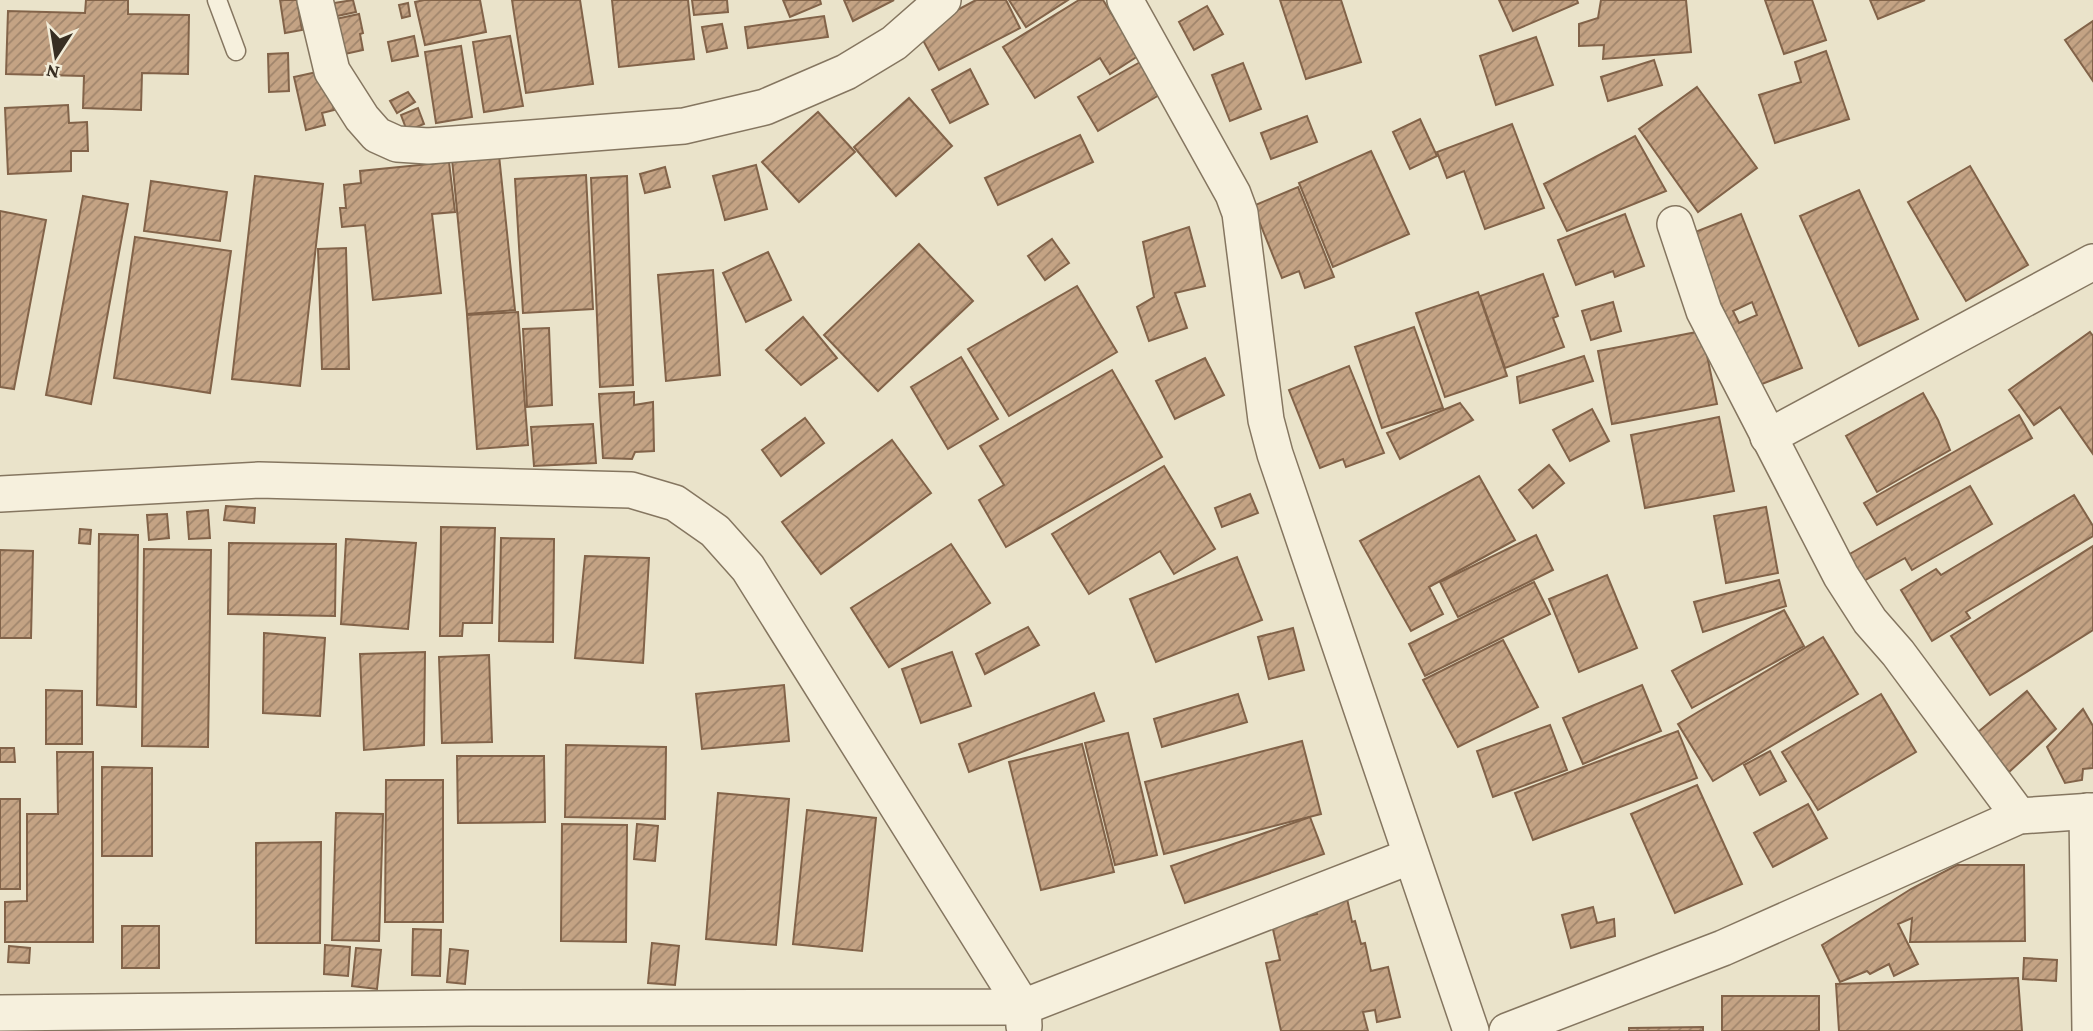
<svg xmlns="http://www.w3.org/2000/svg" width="2093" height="1031" font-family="'Crimson Pro',serif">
  <defs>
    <pattern id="building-hatch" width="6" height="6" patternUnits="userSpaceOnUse" patternTransform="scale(1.75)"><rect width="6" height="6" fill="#c4a384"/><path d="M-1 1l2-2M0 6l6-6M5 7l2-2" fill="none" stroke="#a0856c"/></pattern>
  </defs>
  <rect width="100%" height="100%" fill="#eae3ca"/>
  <g fill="url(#building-hatch)" stroke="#826349" stroke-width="2" fill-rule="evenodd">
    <path d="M86,0H128V14L189,15L188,74L142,73L141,110L83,108L84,76L6,74L8,11L85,13Z"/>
    <path d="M280,0H297L302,30L285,33Z"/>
    <path d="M353,0L356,12L337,16L334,3Z"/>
    <path d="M424,0H480L486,32L425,45L415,2Z"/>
    <path d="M512,0H580L593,84L526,93Z"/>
    <path d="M612,0H688L694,59L619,67Z"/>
    <path d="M692,0H727L728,12L694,15Z"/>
    <path d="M783,0H820L821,4L790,17Z"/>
    <path d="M844,0H894L853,21Z"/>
    <path d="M976,0H1006L1020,28L939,70L918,31Z"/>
    <path d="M1009,0H1068L1026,27Z"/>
    <path d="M1079,0H1103L1138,56L1110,74L1100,58L1035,98L1003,47Z"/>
    <path d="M1280,0H1341L1361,62L1306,79Z"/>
    <path d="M1499,0H1577L1578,3L1513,31Z"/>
    <path d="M1601,0H1686L1691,52L1603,59L1604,45L1579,46V24L1598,18Z"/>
    <path d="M1765,0H1812L1826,40L1784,54Z"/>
    <path d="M1870,0H1925L1878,19Z"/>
    <path d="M408,3L410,16L402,18L399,5Z"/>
    <path d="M1207,6L1223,34L1194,50L1179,22Z"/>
    <path d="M359,14L363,33L360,34L363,50L340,55L331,20Z"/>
    <path d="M824,16L828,37L748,48L745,27Z"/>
    <path d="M2093,21V81L2065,40Z"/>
    <path d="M722,24L727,48L707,52L702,27Z"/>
    <path d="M414,36L418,56L392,61L388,42Z"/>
    <path d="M510,36L523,106L484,112L473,42Z"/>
    <path d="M1536,37L1553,85L1496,105L1480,56Z"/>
    <path d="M461,46L472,117L436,123L425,52Z"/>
    <path d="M1826,51L1849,119L1775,143L1759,95L1801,82L1795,62Z"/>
    <path d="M288,53L289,91L269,92L268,54Z"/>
    <path d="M1654,60L1662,85L1608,101L1601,77Z"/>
    <path d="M1142,61L1161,94L1098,131L1078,97Z"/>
    <path d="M1243,63L1261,109L1230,121L1212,75Z"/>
    <path d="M970,69L988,104L950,123L932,90Z"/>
    <path d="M326,70L334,110L322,113L325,125L306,130L294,77Z"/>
    <path d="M1697,87L1757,168L1698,212L1639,129Z"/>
    <path d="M408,92L415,102L397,113L390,101Z"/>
    <path d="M909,98L952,146L896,196L854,147Z"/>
    <path d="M68,105L69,123L87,122L88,151H71V171L8,174L5,108Z"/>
    <path d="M418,108L424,124L407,131L401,115Z"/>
    <path d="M818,112L855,152L799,202L762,162Z"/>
    <path d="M1307,116L1317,142L1271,159L1261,133Z"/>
    <path d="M1420,119L1437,156L1410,169L1393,132Z"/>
    <path d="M1512,124L1544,208L1485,229L1464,171L1447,178L1437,152Z"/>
    <path d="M1080,135L1093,162L998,205L985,178Z"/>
    <path d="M1635,136L1666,191L1567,231L1544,184Z"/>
    <path d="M1371,151L1409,234L1333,267L1299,183Z"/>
    <path d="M499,155L515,310L467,314L452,159Z"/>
    <path d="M449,162L455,212L432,214L441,293L373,300L365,225L342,227L340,208H346L344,185L361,183L360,171Z"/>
    <path d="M756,165L767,209L725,220L713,176Z"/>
    <path d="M1970,166L2028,265L1966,301L1908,202Z"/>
    <path d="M665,167L670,187L645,193L640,174Z"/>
    <path d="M586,175L593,309L523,313L515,179Z"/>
    <path d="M255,176L323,184L300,386L232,379Z"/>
    <path d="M627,176L633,385L600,387L591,178Z"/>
    <path d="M151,181L227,192L220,241L144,231Z"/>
    <path d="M1298,187L1334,277L1305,288L1299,271L1282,278L1253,206Z"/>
    <path d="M1859,190L1918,319L1859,346L1800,216Z"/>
    <path d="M83,196L128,204L91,404L46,395Z"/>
    <path d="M0,211L46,220L14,389L0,387Z"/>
    <path d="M1625,214L1644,266L1615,277L1613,271L1576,285L1558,240Z"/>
    <path d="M1741,214L1802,368L1757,386L1690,234ZM1752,302L1757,315L1739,323L1733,311Z"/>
    <path d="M1189,227L1205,286L1175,293L1187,328L1149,341L1137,307L1154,297L1143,242Z"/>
    <path d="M135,237L231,251L210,393L114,378Z"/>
    <path d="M1052,239L1069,263L1045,280L1028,256Z"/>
    <path d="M919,244L973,301L878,391L824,335Z"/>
    <path d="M346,248L349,369H322L318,249Z"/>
    <path d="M768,252L791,300L746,322L723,273Z"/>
    <path d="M713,270L720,375L666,381L658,275Z"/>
    <path d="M1543,274L1558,316L1553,318L1564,347L1505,368L1480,296Z"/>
    <path d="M1077,286L1117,352L1009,416L968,349Z"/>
    <path d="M1478,292L1507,376L1445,397L1416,313Z"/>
    <path d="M1613,302L1621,331L1591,340L1582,311Z"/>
    <path d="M518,312L528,445L477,449L467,315Z"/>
    <path d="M803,317L837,358L801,385L766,350Z"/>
    <path d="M1414,327L1443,408L1382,428L1355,347Z"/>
    <path d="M549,328L552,405L527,407L523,329Z"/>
    <path d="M1702,331L1717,404L1612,424L1598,351Z"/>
    <path d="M2090,332L2093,336V454L2060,407L2034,425L2009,390Z"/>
    <path d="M1584,356L1593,381L1520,403L1517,377Z"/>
    <path d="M961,357L998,419L948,449L911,387Z"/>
    <path d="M1205,358L1224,395L1175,419L1156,381Z"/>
    <path d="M1349,366L1384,453L1346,467L1343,459L1320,468L1289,390Z"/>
    <path d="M1112,370L1162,457L1006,547L979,500L1004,485L980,446Z"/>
    <path d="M634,392V405L653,402L654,451L635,452L632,459L603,458L599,394Z"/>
    <path d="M1923,393L1938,420L1950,450L1877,492L1846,436Z"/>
    <path d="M1460,403L1473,420L1400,459L1387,433Z"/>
    <path d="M1592,409L1609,441L1570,461L1553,430Z"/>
    <path d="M2019,415L2032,438L1877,525L1864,503Z"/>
    <path d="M1719,417L1734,491L1645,508L1631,435Z"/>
    <path d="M805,418L824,443L781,476L762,450Z"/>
    <path d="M593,424L596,463L534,466L531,427Z"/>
    <path d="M892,440L931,493L821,574L782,522Z"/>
    <path d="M1549,465L1564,483L1533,508L1519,490Z"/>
    <path d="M1164,466L1215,549L1174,574L1160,551L1089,594L1052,534Z"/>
    <path d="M1479,476L1515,540L1429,587L1443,614L1411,631L1360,541Z"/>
    <path d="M1970,486L1992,524L1912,570L1905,558L1862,582L1846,556Z"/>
    <path d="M1250,494L1258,513L1222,527L1215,508Z"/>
    <path d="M2074,495L2093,526V536L1966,612L1970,618L1932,641L1901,590L1936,569L1941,575Z"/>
    <path d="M226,506L255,508L254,523L224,520Z"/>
    <path d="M1766,507L1778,573L1726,583L1714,516Z"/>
    <path d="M208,510L210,538L189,539L187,512Z"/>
    <path d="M167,514L169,538L149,540L147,515Z"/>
    <path d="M441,527L495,528L492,623H463L462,636H440Z"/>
    <path d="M80,529L91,530L90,544L79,543Z"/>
    <path d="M99,534L138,535L136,707L97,705Z"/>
    <path d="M1536,535L1553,570L1458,617L1440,582Z"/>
    <path d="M501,538L554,539L553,642L499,641Z"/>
    <path d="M346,539L416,543L408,629L341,624Z"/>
    <path d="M229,543L336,544L335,616L228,614Z"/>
    <path d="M951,544L990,603L889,667L851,608Z"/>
    <path d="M2093,546V630L1990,695L1951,636Z"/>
    <path d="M144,549L211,550L208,747L142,746Z"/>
    <path d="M0,550L33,551L31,638H0Z"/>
    <path d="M585,556L649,558L643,663L575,658Z"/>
    <path d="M1237,557L1262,620L1156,662L1130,599Z"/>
    <path d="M1607,575L1637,648L1579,672L1549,599Z"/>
    <path d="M1779,580L1786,606L1703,632L1694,602Z"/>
    <path d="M1534,582L1550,614L1425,676L1409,644Z"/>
    <path d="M1784,610L1804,646L1692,708L1672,671Z"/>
    <path d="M1028,627L1039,645L985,674L976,654Z"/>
    <path d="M1293,628L1304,670L1269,679L1258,637Z"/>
    <path d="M264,633L325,638L320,716L263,713Z"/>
    <path d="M1823,637L1858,694L1713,781L1678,724Z"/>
    <path d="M1503,640L1538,707L1458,747L1423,680Z"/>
    <path d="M425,652L424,745L364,750L360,654Z"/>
    <path d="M952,652L971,706L921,723L902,669Z"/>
    <path d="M489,655L492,742L442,743L439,657Z"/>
    <path d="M784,685L789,741L702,749L696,694Z"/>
    <path d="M1642,685L1661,731L1583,764L1563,718Z"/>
    <path d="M46,690L82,691V744H46Z"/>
    <path d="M2027,691L2056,729L2009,772L1977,733Z"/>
    <path d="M1094,693L1104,721L969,772L959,744Z"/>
    <path d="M1238,694L1247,722L1162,747L1154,719Z"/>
    <path d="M1881,694L1916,752L1818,810L1782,752Z"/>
    <path d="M2083,709L2093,726V768L2083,769L2082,780L2065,783L2047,747Z"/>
    <path d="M1550,725L1567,770L1493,797L1477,751Z"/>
    <path d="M1678,731L1697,778L1533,840L1515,793Z"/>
    <path d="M1128,733L1157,855L1115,865L1085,743Z"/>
    <path d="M1302,741L1321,814L1164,854L1145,782Z"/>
    <path d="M1082,744L1114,872L1041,890L1009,762Z"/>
    <path d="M566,745L666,747L665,819L565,817Z"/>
    <path d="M0,748H14L15,762H0Z"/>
    <path d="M1770,751L1786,781L1760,795L1744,765Z"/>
    <path d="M57,752H93V942H5V902L27,901V814H58Z"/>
    <path d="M457,756H544L545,822L458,823Z"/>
    <path d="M102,767L152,768V856H102Z"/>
    <path d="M386,780H443V922H385Z"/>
    <path d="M1697,785L1742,884L1675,913L1631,814Z"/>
    <path d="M718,793L789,799L776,945L706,939Z"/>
    <rect x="0" y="799" width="20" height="90"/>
    <path d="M1808,804L1827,838L1773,867L1754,833Z"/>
    <path d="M807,810L876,818L862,951L793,944Z"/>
    <path d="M336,813L383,814L379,941L332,940Z"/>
    <path d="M1310,817L1324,854L1185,903L1171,866Z"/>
    <path d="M562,824L627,825L626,942L561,941Z"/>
    <path d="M637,824L658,826L655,861L634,859Z"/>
    <path d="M321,842L320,943H256V843Z"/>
    <path d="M1957,865H2024L2025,941L1910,942L1912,918L1898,924L1918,964L1894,976L1889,964L1870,974L1867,971L1840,982L1822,945L1911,889Z"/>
    <path d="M1346,894L1352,922L1355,921L1361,944L1365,943L1371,971L1388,967L1400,1017L1377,1022L1375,1010L1363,1012L1368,1031H1281L1266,963L1280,960L1272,925L1317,914L1314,902Z"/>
    <path d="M1593,907L1597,923L1614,919L1615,936L1571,948L1562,915Z"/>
    <rect x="122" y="926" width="37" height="42"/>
    <path d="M413,929L441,930L440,976L412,975Z"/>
    <path d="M652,943L679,946L675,985L648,983Z"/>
    <path d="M325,945L350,947L348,976L324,974Z"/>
    <path d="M9,946L30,948L29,963L8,962Z"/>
    <path d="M356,948L381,950L377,989L352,986Z"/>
    <path d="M450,949L468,951L465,984L447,982Z"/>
    <path d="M2024,958L2057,960L2056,981L2023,979Z"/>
    <path d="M2018,978L2022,1031H1839L1836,984Z"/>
    <rect x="1722" y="996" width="97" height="35"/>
    <path d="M1703,1027V1031H1629V1028Z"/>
  </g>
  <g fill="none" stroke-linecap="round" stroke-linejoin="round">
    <g stroke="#857660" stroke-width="21">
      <path id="service" d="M217,0L236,51"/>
    </g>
    <g stroke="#857660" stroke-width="38">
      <g id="minor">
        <path d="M315,0L332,71L362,118L377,135L397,144L428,146L684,126L765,107L846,72L894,43L943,0"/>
        <path d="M1125,0L1233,194L1240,213L1266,420L1275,454L1471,1031"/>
        <path d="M1675,224L1704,311L1841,576L1870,621L1898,653L2019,816"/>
        <path d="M1768,437L2093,262"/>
        <path d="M0,494L259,480L631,490L675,503L715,531L748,568L1023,1007L1024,1026"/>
        <path d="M2087,811L2090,1031"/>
        <path d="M0,1013L470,1008L1023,1007L1411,856"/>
        <path d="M1507,1031L1723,948L2019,816L2093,811"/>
      </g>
    </g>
    <use href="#service" stroke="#f6f0dd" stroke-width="18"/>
    <use href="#minor" stroke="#f6f0dd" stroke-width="35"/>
  </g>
  <g transform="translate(56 56) rotate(192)" stroke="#f2edd9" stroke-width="5" paint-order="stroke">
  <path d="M0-5L12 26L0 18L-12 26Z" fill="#372e22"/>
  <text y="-10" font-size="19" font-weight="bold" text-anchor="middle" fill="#372e22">N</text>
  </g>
</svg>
